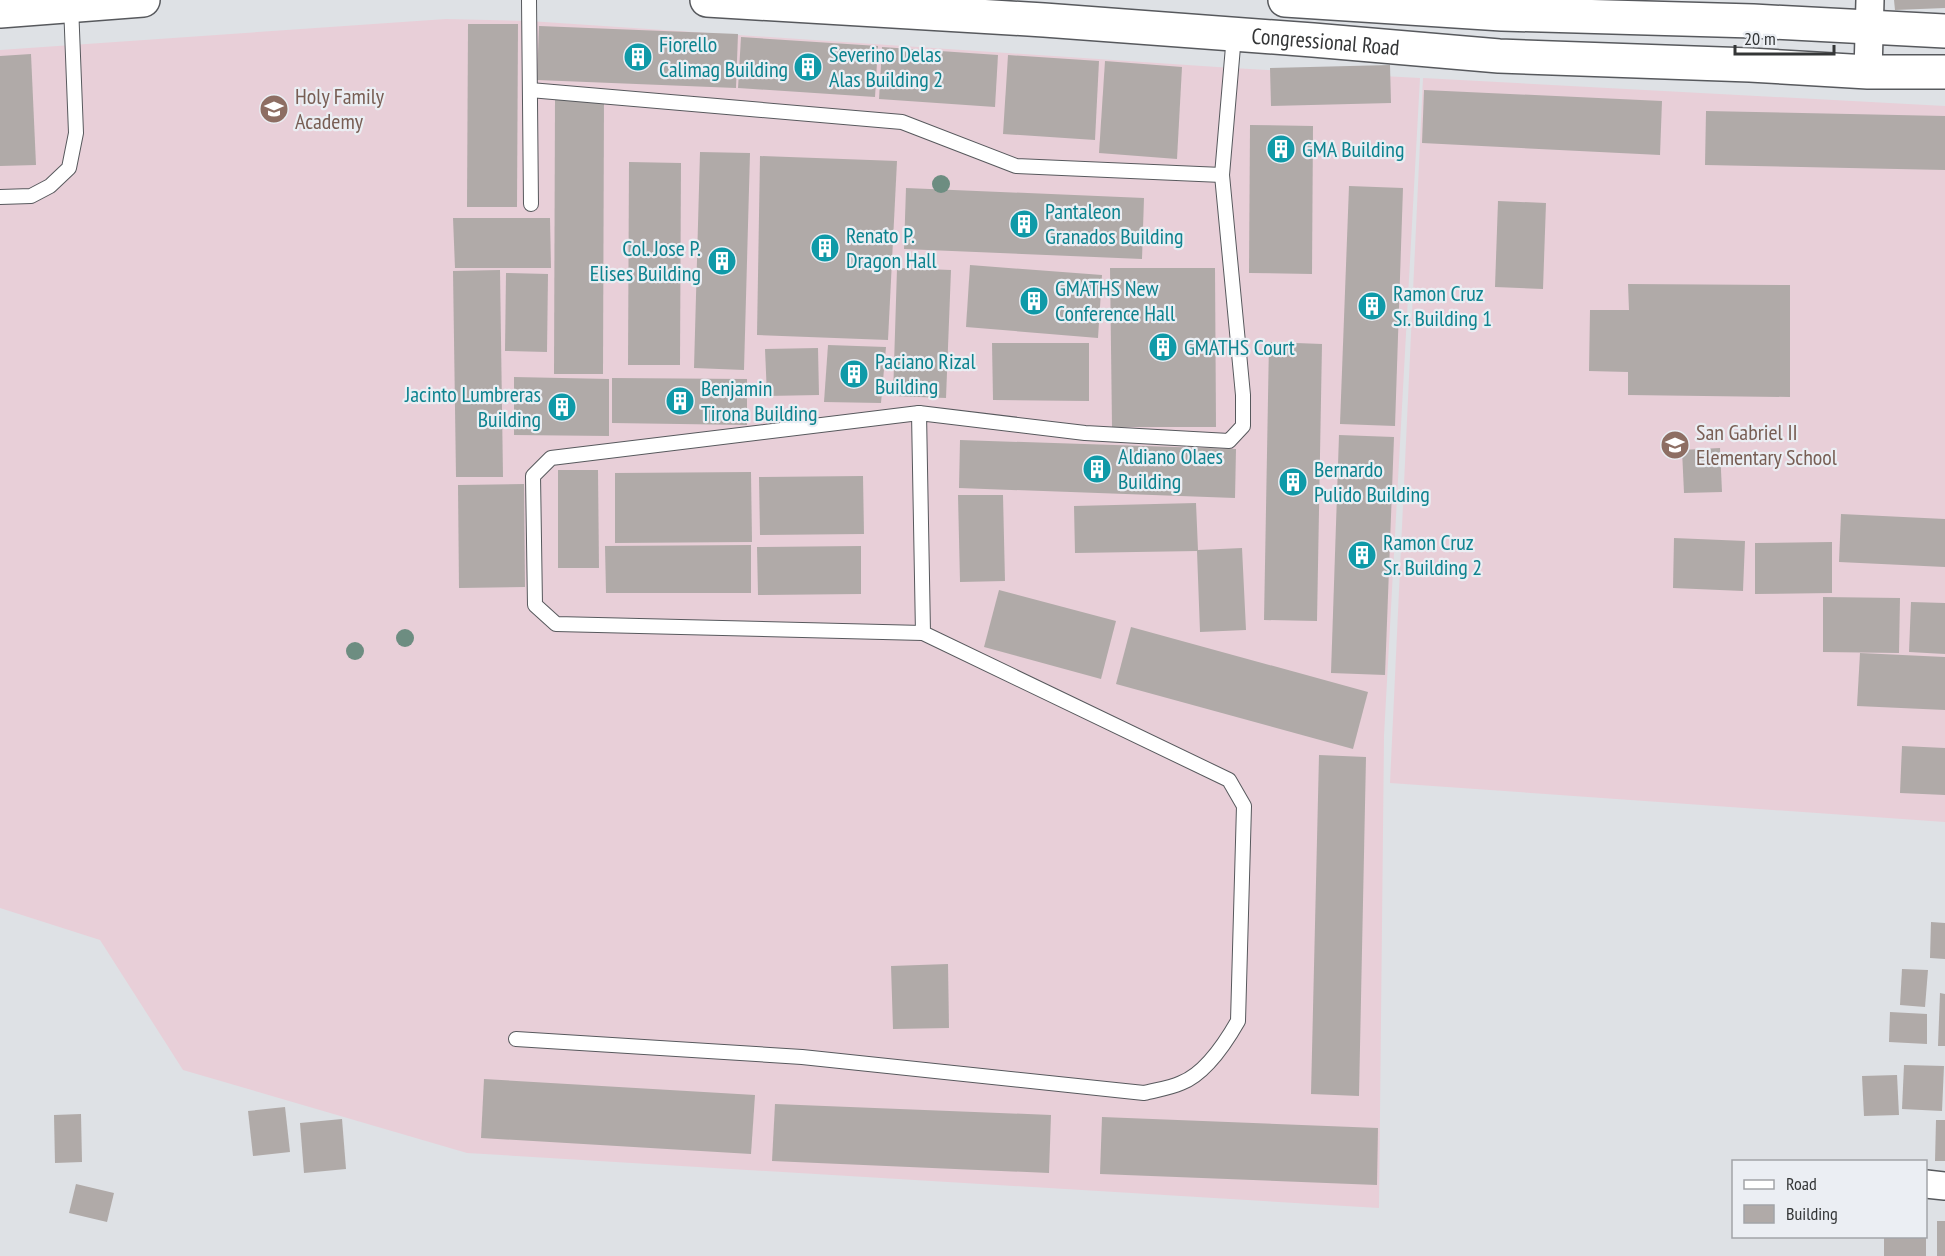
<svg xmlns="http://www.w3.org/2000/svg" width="1945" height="1256" font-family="'PT Sans Narrow',sans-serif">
  <rect width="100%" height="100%" fill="#dee1e5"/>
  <g fill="#e8cfd8">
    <path d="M446,19L529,21L1232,68L1420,78L1384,736L1379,1208L467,1153L183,1070L100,940L0,908V50Z"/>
    <path d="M1423,78L1945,106V822L1390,783Z"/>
  </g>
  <g fill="#b0aaa8">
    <path d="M1894,0H1945V8L1895,10Z"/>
    <path d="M468,24H518L517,207H467Z"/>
    <path d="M539,26L738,34L736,88L537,80Z"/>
    <path d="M741,37L878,46L875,97L738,88Z"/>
    <path d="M882,47L998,55L995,107L879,99Z"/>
    <path d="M31,54L36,165L0,166V56Z"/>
    <path d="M1008,55L1099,61L1095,140L1003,134Z"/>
    <path d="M1105,61L1182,67L1177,159L1099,153Z"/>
    <path d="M1390,65L1391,103L1271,106L1270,68Z"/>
    <path d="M1424,90L1662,101L1660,155L1422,143Z"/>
    <path d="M555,97H604L603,374H554Z"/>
    <path d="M1706,111L1945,116V170L1705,165Z"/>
    <path d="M1250,125L1313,126L1312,274L1249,273Z"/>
    <path d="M700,152L750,153L744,370L694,368Z"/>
    <path d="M760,156L897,161L888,340L757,335Z"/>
    <path d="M629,162L681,163L680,365H628Z"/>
    <path d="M1349,186L1403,188L1395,426L1340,424Z"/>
    <path d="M906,188L1144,198L1142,259L904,249Z"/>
    <path d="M1498,201L1546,203L1543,289L1495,287Z"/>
    <path d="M453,218H550L551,268H455Z"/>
    <path d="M970,265L1102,275L1098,338L966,327Z"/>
    <path d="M897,268L951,270L946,398L893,396Z"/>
    <path d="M1110,268H1215L1216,427H1112Z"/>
    <path d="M500,270L503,477H456L453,271Z"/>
    <path d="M506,273L548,274L547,352L505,351Z"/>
    <path d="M1628,284L1790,285V397L1628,395V372L1589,371L1590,310H1629Z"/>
    <path d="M1269,342L1322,344L1317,621L1264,620Z"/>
    <path d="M992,343H1089V401L993,400Z"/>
    <path d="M828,345L886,347L881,403L824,402Z"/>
    <path d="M818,348L819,395L767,396L765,349Z"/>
    <path d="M514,377L609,379V436L514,435Z"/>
    <path d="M612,378L747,379V425L612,423Z"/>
    <path d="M1339,435L1394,437L1385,675L1331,673Z"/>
    <path d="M960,440L1236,449L1235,498L959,488Z"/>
    <path d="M1720,448L1722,492L1684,493L1682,450Z"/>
    <path d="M558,470H598L599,568H558Z"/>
    <path d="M751,472L752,542L615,543V473Z"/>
    <path d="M863,476L864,534L760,535L759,477Z"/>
    <path d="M524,484L525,587L459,588L458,485Z"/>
    <path d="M958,495H1003L1005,581L960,582Z"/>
    <path d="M1196,503L1198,550L1242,548L1246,630L1200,632L1197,551L1075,553L1074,506Z"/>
    <path d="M1841,514L1945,519V567L1839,562Z"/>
    <path d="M1674,538L1745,541L1743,591L1673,588Z"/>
    <path d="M1832,542V593L1755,594V543Z"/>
    <path d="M751,545V593H606L605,546Z"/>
    <path d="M861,546V594L758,595L757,547Z"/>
    <path d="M999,590L1116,621L1101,679L984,647Z"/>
    <path d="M1823,597L1900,598L1899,653L1823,652Z"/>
    <path d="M1911,602L1945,603V654L1909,652Z"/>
    <path d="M1131,627L1368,692L1353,749L1116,684Z"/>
    <path d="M1860,653L1945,657V710L1857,706Z"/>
    <path d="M1902,746L1945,748V795L1900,793Z"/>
    <path d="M1319,755L1366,757L1359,1096L1311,1094Z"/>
    <path d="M1931,922L1945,923V959L1930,958Z"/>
    <path d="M948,964L949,1028L893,1029L891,966Z"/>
    <path d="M1902,969L1928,970L1925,1007L1900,1005Z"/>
    <path d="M1940,993L1945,994V1046H1938Z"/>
    <path d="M1890,1012L1927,1014V1044L1889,1042Z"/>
    <path d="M1904,1065L1944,1066L1942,1111L1902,1109Z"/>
    <path d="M1897,1075L1899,1115L1864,1116L1862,1076Z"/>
    <path d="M484,1079L755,1095L751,1154L481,1138Z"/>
    <path d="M775,1104L1051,1115L1049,1173L772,1161Z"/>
    <path d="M285,1107L290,1152L253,1156L248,1111Z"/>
    <path d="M81,1114L82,1162L55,1163L54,1115Z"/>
    <path d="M1102,1117L1378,1128L1377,1185L1100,1174Z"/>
    <path d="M342,1119L346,1169L304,1173L300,1123Z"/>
    <path d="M1936,1120H1945V1161H1935Z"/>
    <path d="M76,1184L114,1193L107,1222L69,1213Z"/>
    <rect x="1937" y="1221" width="8" height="35"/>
    <path d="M1908,1236H1926V1256H1884V1238H1908Z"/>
  </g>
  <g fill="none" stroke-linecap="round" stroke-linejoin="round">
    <g stroke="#57595d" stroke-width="16">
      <g id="lane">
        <path d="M529,0L531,204"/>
        <path d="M530,90L902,122L1016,166L1222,175"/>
        <path d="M0,197L31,196L50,186L69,168L76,133L71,5"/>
        <path d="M919,413L551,458L533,476L535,605L556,624L923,633"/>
        <path d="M516,1039L802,1057L1144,1093C1156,1090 1170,1088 1181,1083C1205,1074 1226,1042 1238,1021L1244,806L1229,780L923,633L919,413L1085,433L1229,441L1243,426V395L1222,175L1234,35"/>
      </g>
    </g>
    <g stroke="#57595d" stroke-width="30">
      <g id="street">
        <path d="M1868,72L1870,0"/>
        <path d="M1926,1184L1945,1186"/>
      </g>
    </g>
    <g stroke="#57595d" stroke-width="36">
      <g id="secondary">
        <path id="s1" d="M707,0L1044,20L1313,40L1499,56L1750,65L1868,72H1945"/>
        <path d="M1285,0L1502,14L1753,21L1945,31"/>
        <path d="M0,11L143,0"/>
      </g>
    </g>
    <use href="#lane" stroke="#fff" stroke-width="14"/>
    <use href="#street" stroke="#fff" stroke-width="27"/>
    <use href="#secondary" stroke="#fff" stroke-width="33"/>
  </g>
  <g fill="#6d8d81">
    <circle cx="941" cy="184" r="9"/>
    <circle cx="405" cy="638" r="9"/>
    <circle cx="355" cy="651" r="9"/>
  </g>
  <defs>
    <g id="building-disc" transform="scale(1.5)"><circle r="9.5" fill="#0f9aa8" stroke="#ebeef3"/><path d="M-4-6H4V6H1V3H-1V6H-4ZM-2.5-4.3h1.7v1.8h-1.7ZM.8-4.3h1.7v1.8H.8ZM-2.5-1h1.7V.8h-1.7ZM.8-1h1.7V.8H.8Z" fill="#fff"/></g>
    <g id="school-disc" transform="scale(1.5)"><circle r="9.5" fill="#8d6e63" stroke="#ebeef3"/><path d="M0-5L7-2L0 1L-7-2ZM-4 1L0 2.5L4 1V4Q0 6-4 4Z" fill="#fff"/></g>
  </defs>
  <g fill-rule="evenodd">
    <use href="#building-disc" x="638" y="57"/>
    <use href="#building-disc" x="808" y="67"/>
    <use href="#school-disc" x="274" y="109"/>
    <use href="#building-disc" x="1281" y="149"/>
    <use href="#building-disc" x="1024" y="224"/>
    <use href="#building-disc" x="825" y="248"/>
    <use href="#building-disc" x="722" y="261"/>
    <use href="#building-disc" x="1034" y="301"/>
    <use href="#building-disc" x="1372" y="306"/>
    <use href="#building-disc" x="1163" y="347"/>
    <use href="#building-disc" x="854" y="374"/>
    <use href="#building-disc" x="680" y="401"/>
    <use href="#building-disc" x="562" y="407"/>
    <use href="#school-disc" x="1675" y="445"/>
    <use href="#building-disc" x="1097" y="469"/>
    <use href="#building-disc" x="1293" y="482"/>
    <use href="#building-disc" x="1362" y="555"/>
  </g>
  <g text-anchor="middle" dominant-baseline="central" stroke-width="4.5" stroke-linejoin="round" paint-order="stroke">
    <g font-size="22" fill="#343637" stroke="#ebeef3">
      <text stroke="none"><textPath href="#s1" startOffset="620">Congressional Road</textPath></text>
    </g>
    <g font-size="22" fill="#0d838f" stroke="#ebeef3" text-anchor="start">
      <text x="659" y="44">Fiorello<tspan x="659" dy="25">Calimag Building</tspan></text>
      <text x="829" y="54">Severino Delas<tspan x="829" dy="25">Alas Building 2</tspan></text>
      <text x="1302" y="149">GMA Building</text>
      <text x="1045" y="211">Pantaleon<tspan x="1045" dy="25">Granados Building</tspan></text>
      <text x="846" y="235">Renato P.<tspan x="846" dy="25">Dragon Hall</tspan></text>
      <text x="701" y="248" text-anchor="end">Col. Jose P.<tspan x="701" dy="25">Elises Building</tspan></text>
      <text x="1055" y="288">GMATHS New<tspan x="1055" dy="25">Conference Hall</tspan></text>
      <text x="1393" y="293">Ramon Cruz<tspan x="1393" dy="25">Sr. Building 1</tspan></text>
      <text x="1184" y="347">GMATHS Court</text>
      <text x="875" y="361">Paciano Rizal<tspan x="875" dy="25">Building</tspan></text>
      <text x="701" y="388">Benjamin<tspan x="701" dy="25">Tirona Building</tspan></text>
      <text x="541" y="394" text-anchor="end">Jacinto Lumbreras<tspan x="541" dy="25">Building</tspan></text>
      <text x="1118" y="456">Aldiano Olaes<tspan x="1118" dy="25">Building</tspan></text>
      <text x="1314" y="469">Bernardo<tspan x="1314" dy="25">Pulido Building</tspan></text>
      <text x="1383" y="542">Ramon Cruz<tspan x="1383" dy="25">Sr. Building 2</tspan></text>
    </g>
    <g font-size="22" fill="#785e54" stroke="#ebeef3" text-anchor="start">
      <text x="295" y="96">Holy Family<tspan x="295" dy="25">Academy</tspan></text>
      <text x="1696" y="432">San Gabriel II<tspan x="1696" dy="25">Elementary School</tspan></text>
    </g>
  </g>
  <rect x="1732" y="1160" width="195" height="78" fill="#ebeef3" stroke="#a2a4a8" stroke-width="1.5"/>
  <rect x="1744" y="1180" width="30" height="9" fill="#ffffff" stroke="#a2a4a8" stroke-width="1.5"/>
  <text x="1786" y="1190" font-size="18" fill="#343637">Road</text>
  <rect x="1744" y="1205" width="30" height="18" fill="#b0aaa8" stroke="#a2a4a8" stroke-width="1.5"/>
  <text x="1786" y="1220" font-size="18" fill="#343637">Building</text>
  <path d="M1735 45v9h99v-9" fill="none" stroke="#343637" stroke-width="3"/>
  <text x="1744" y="45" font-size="18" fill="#343637" stroke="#ebeef3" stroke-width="4.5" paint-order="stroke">20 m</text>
</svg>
